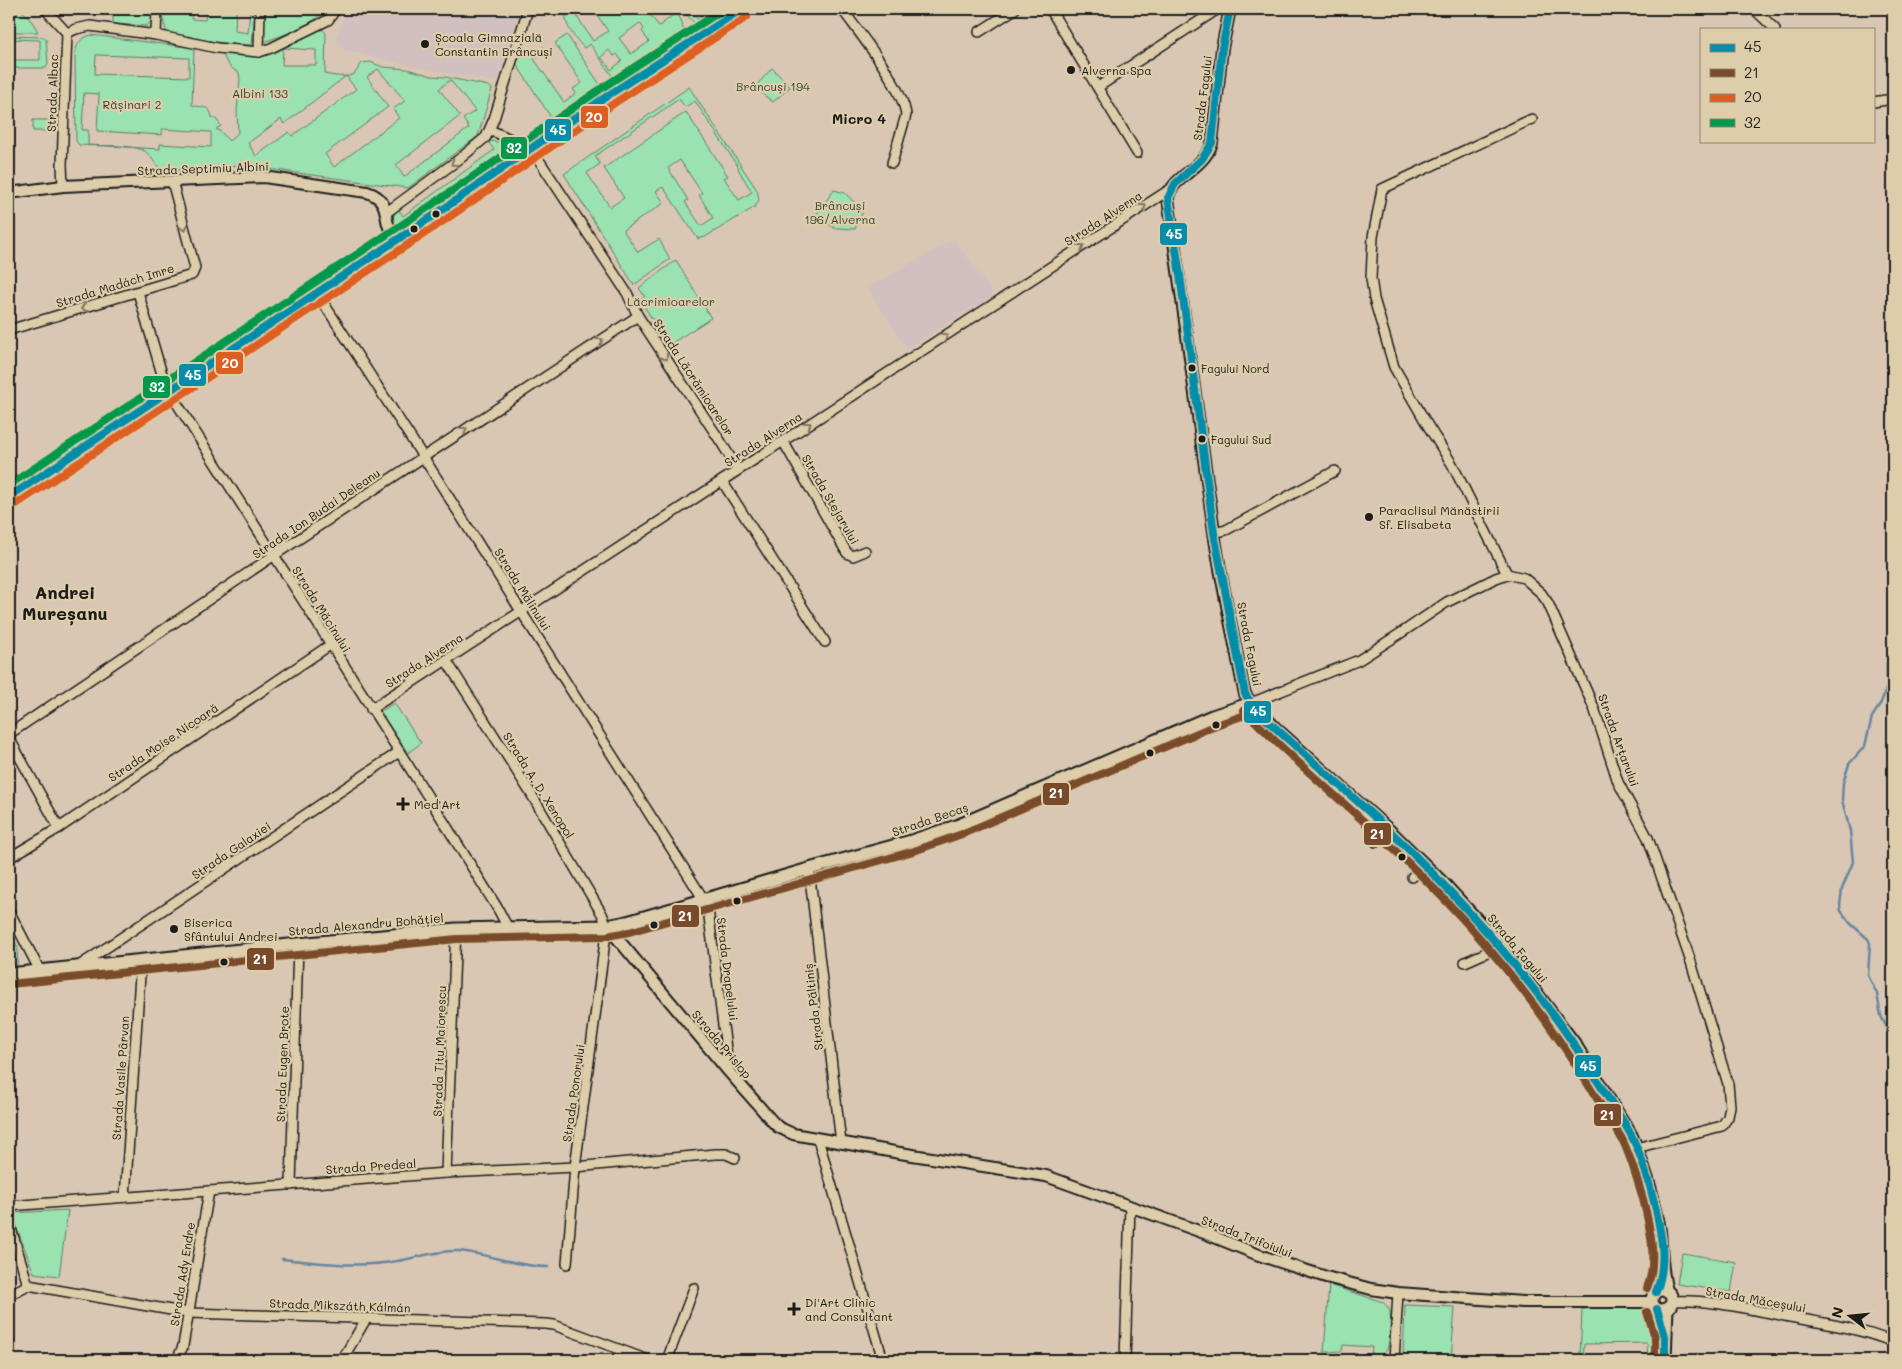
<svg xmlns="http://www.w3.org/2000/svg" width="1902" height="1369" font-family="Mali,sans-serif">
  <rect width="100%" height="100%" fill="#d9c7b4"/>
  <filter id="ink" filterUnits="userSpaceOnUse"><feTurbulence type="fractalNoise" baseFrequency=".02" numOctaves="2"/><feDisplacementMap in="SourceGraphic" scale="10" xChannelSelector="R" yChannelSelector="G"/><feConvolveMatrix kernelMatrix="1 2 1 2 8 2 1 2 1" color-interpolation-filters="sRGB"/></filter>
  <g filter="url(#ink)">
    <g fill="#d2bfc0">
      <path d="M348,9H521L498,82L430,70L344,50L335,38Z"/>
      <path d="M954,239L994,295L907,349L867,288Z"/>
    </g>
    <g fill="#9ae2b0" stroke="#5b7f66" fill-rule="evenodd">
      <path d="M17,9H21L33,23L38,32H9V14L17,15Z"/>
      <path d="M113,9H153L152,20L147,26L117,24L113,23Z"/>
      <path d="M162,9H192L191,19L205,20L206,9H236L235,31L248,33L250,9H255L252,45L228,44L167,34L162,16Z"/>
      <path d="M261,9H325C317,24 279,37 263,42Z"/>
      <path d="M567,9H572L593,41L608,31L593,9H597L600,13L605,9H626L630,14L638,9H649L647,11L659,26L672,16L667,9H674C681,19 686,26 681,38L619,81L615,80L590,44L584,48C574,36 562,25 567,9ZM640,23L644,29L642,31L649,42L631,54L619,38ZM609,50L614,56L617,54L622,61L611,70L601,57Z"/>
      <path d="M683,9H689L697,19L709,10L708,9H726C706,23 699,35 683,9Z"/>
      <path d="M315,29H322L326,33L325,74C332,76 349,78 354,74C357,71 359,66 362,63L370,62L383,67L407,69L432,76L445,77L489,86L492,89L478,136L408,188L239,165L166,171C154,168 153,155 143,150C124,143 99,147 79,145L76,141L75,56C77,43 79,39 91,35L194,48L192,105C202,108 210,105 212,117L217,120L221,126L216,129L221,132L229,141L238,133L237,110L240,79L239,73C229,67 225,63 223,52L259,54ZM283,48L316,50V65H282ZM96,55L189,58V77L95,74ZM378,69L405,101L393,109L399,118L334,167L325,154L388,107L367,77ZM346,76L356,89L292,136L289,132L256,156L248,143L281,119L284,124ZM450,80L475,111L463,119L469,128L404,177L396,165L460,116L439,89ZM84,93L99,94L97,131L162,135V129L211,132V147L160,144V149L88,145V130H82Z"/>
      <path d="M567,35L601,86L597,95L554,122L515,62L516,58L544,47L535,53L538,56L534,59L564,102L576,93L573,89L582,83L555,43Z"/>
      <path d="M9,36L43,37L46,39L48,64L46,68H9V60H40V40L9,39Z"/>
      <path d="M772,68L790,87L773,102L754,88Z"/>
      <path d="M689,87L757,190L759,200L755,207L705,237L698,239L663,187L656,191L664,203L623,230L638,252L659,239L670,259L634,285L564,174ZM679,99L685,107L695,101L739,168L738,169L752,192L739,200L724,178L728,176L686,112L604,168L624,198L610,207L587,173L600,164L595,156ZM680,160L702,193L699,195L713,218L701,226L685,202L688,200L668,168Z"/>
      <path d="M33,120H53L54,121V131H33Z"/>
      <path d="M491,141L504,143L511,149L396,227L392,220L395,213L399,210L403,216L494,150L489,143Z"/>
      <path d="M834,190L845,193L863,211L855,229L834,228L816,215Z"/>
      <path d="M676,260L711,318L669,345L640,300L645,297L639,288Z"/>
      <path d="M394,703L421,743L408,753L380,712Z"/>
      <path d="M9,931L18,948L17,966H9Z"/>
      <path d="M68,1210L59,1276L34,1273L11,1213Z"/>
      <path d="M1682,1253L1736,1262L1731,1292L1677,1284Z"/>
      <path d="M1329,1285L1383,1302C1386,1305 1389,1308 1390,1312C1391,1318 1390,1346 1386,1351C1383,1356 1377,1354 1371,1354L1372,1347L1343,1345L1342,1351L1324,1352Z"/>
      <path d="M1405,1305L1455,1307L1451,1360H1403Z"/>
      <path d="M1634,1307L1645,1309L1653,1315L1655,1360H1648L1647,1343L1584,1344L1583,1360H1580L1582,1309Z"/>
    </g>
    <g fill="none" stroke-linecap="round" stroke-linejoin="round">
      <g stroke="#68869f" stroke-width="2.5">
        <path d="M1893,655L1887,664V687L1880,705L1872,717L1865,746L1849,764L1843,783L1842,800L1850,831L1853,862L1842,889L1840,905L1841,911L1850,923L1868,939L1870,943L1868,975L1877,994L1881,1016L1887,1028L1893,1034"/>
        <path d="M282,1259C319,1263 360,1268 397,1261C416,1258 438,1250 457,1251C488,1253 517,1267 548,1267"/>
      </g>
      <g stroke="#1c1c1c" stroke-width="12">
        <g id="minor">
          <path d="M45,9L67,33L62,165L63,186"/>
          <path d="M842,9C860,34 903,87 906,115L892,163"/>
          <path d="M1050,9L1137,153"/>
          <path d="M1754,9L1775,29"/>
          <path d="M979,32L1015,9"/>
          <path d="M67,33L76,29L90,26L156,35L217,48L259,52L271,48L328,20L336,9"/>
          <path d="M156,35L157,9"/>
          <path d="M259,52L260,9"/>
          <path d="M1098,87L1218,9"/>
          <path d="M1873,102L1893,99"/>
          <path d="M490,130L531,148L627,293L638,316L721,442L738,470"/>
          <path d="M387,212L462,157L486,137L494,119L528,9"/>
          <path d="M138,292L164,381L169,391L434,806L498,909L508,928"/>
          <path d="M317,293L429,466L704,900L708,909L729,1072"/>
          <path d="M9,330L192,275L195,268L172,181"/>
          <path d="M783,441L847,553L853,556L865,551"/>
          <path d="M722,481L825,642"/>
          <path d="M1214,533L1226,530L1335,471"/>
          <path d="M1507,574L1452,464L1428,426L1394,367L1374,299L1371,278L1373,237L1382,189L1532,119"/>
          <path d="M446,660L530,792L602,914L607,926L575,1167L567,1264"/>
          <path d="M1251,703L1359,660L1401,633L1447,602L1496,578L1507,574L1524,578L1541,593L1548,603L1594,708L1618,782L1648,838L1691,962L1728,1084L1730,1106L1728,1117L1722,1126L1636,1148"/>
          <path d="M371,709L1169,190"/>
          <path d="M9,734L279,552L638,316"/>
          <path d="M9,738L59,828"/>
          <path d="M1376,842L1393,834"/>
          <path d="M9,858L59,828L330,645"/>
          <path d="M809,869L841,1143"/>
          <path d="M1412,877L1426,867"/>
          <path d="M9,911L40,971"/>
          <path d="M1465,962L1501,946"/>
          <path d="M79,966L399,752"/>
          <path d="M818,1139L883,1360"/>
          <path d="M446,1173L456,929"/>
          <path d="M291,1185L298,944"/>
          <path d="M125,1197L141,961"/>
          <path d="M9,1206L446,1173L575,1167L715,1154H726L735,1158"/>
          <path d="M9,1222L28,1285"/>
          <path d="M28,1285L188,1313L546,1324L554,1325L648,1360"/>
          <path d="M9,1295L28,1285"/>
          <path d="M1672,1301C1709,1299 1749,1309 1785,1316C1822,1323 1859,1328 1893,1342"/>
          <path d="M177,1360L183,1346L209,1191"/>
          <path d="M342,1360L366,1319"/>
          <path d="M667,1360L694,1288"/>
          <path d="M1125,1360L1130,1206"/>
          <path d="M1394,1360L1398,1293"/>
        </g>
      </g>
      <g stroke="#1c1c1c" stroke-width="14">
        <g id="tertiary">
          <path d="M1230,9L1222,48L1212,143C1204,169 1172,176 1168,198C1184,309 1198,421 1214,532C1221,582 1233,632 1242,681L1245,694L1251,703"/>
          <path d="M9,193L63,186L264,177L367,192C398,202 376,229 401,238"/>
          <path d="M607,926L729,1072L772,1121L778,1127L793,1134L900,1153L1046,1176L1207,1234L1259,1255L1326,1277L1371,1289L1398,1293L1523,1302H1652"/>
        </g>
      </g>
      <g stroke="#1c1c1c" stroke-width="15">
        <g id="secondary">
          <path d="M9,497L436,214L610,94L742,9"/>
          <path d="M9,974L298,944L456,929L607,926L627,922L809,869L911,841L959,825L1212,716L1251,703L1275,728L1393,834L1444,884L1501,946L1574,1043L1631,1135C1643,1162 1654,1198 1659,1227C1662,1249 1660,1271 1667,1292"/>
          <circle cx="1662" cy="1300" r="10"/>
          <path d="M1665,1360L1667,1308"/>
        </g>
      </g>
      <use href="#minor" stroke="#decdaa" stroke-width="9"/>
      <use href="#tertiary" stroke="#decdaa" stroke-width="10"/>
      <use href="#secondary" stroke="#decdaa" stroke-width="11"/>
      <g stroke="#decdaa" stroke-width="11">
        <g id="bus-1">
          <path d="M1230,9L1222,48L1212,143L1202,159L1175,184L1168,198L1180,275L1214,533L1245,694L1257,711C1302,753 1350,793 1395,836C1469,908 1538,985 1593,1074C1605,1094 1620,1114 1631,1135C1643,1158 1650,1185 1656,1210C1662,1237 1667,1265 1656,1292"/>
          <path d="M9,497L436,214L610,94L742,9"/>
          <path d="M1657,1309L1665,1336V1360"/>
        </g>
      </g>
      <g stroke="#decdaa" stroke-width="11">
        <g id="bus-2">
          <path d="M1244,710C1288,756 1338,797 1385,841C1461,911 1529,990 1584,1078C1596,1098 1610,1118 1622,1139C1631,1157 1637,1179 1643,1199C1650,1228 1658,1260 1647,1288"/>
          <path d="M10,984L457,939L607,936L629,932L914,851L962,834L1216,725L1254,712"/>
          <path d="M1647,1312L1655,1337V1360"/>
        </g>
      </g>
      <g stroke="#decdaa" stroke-width="11">
        <path id="bus-3" d="M15,505L442,222L616,102L747,17"/>
      </g>
      <g stroke="#decdaa" stroke-width="11">
        <path id="bus-4" d="M9,485L430,206L605,86L724,9"/>
      </g>
      <use href="#bus-1" stroke="#068daa" stroke-width="8"/>
      <use href="#bus-2" stroke="#7a4b2a" stroke-width="8"/>
      <use href="#bus-3" stroke="#dd5e21" stroke-width="8"/>
      <use href="#bus-4" stroke="#03984c" stroke-width="8"/>
    </g>
    <defs><path id="oneway-chevron" d="M-2-3.5L2.5 0L-2 3.5" fill="none" stroke-width="1.6" stroke-linecap="round" stroke-linejoin="round" transform="scale(1.25)"/></defs>
    <g stroke="#7d7463">
      <use href="#oneway-chevron" transform="translate(454 163) rotate(144)"/>
      <use href="#oneway-chevron" transform="translate(1143 207) rotate(-33)"/>
      <use href="#oneway-chevron" transform="translate(184 228) rotate(74)"/>
      <use href="#oneway-chevron" transform="translate(1081 247) rotate(-33)"/>
      <use href="#oneway-chevron" transform="translate(84 308) rotate(164)"/>
      <use href="#oneway-chevron" transform="translate(945 336) rotate(-33)"/>
      <use href="#oneway-chevron" transform="translate(600 341) rotate(-33)"/>
      <use href="#oneway-chevron" transform="translate(665 357) rotate(57)"/>
      <use href="#oneway-chevron" transform="translate(808 425) rotate(-33)"/>
      <use href="#oneway-chevron" transform="translate(464 430) rotate(-33)"/>
    </g>
  </g>
  <g fill="#1c1c1c" stroke="#decdaa" stroke-width="2">
    <circle cx="425" cy="44" r="5"/>
    <circle cx="1071" cy="70" r="5"/>
    <circle cx="436" cy="214" r="4.5"/>
    <circle cx="414" cy="229" r="4.5"/>
    <circle cx="1192" cy="368" r="4.5"/>
    <circle cx="1202" cy="439" r="4.5"/>
    <circle cx="1369" cy="517" r="5"/>
    <circle cx="1216" cy="725" r="4.5"/>
    <circle cx="1150" cy="753" r="4.5"/>
    <path d="M400.5 796.5h5v5h5v5h-5v5h-5v-5h-5v-5h5z"/>
    <circle cx="1402" cy="857" r="4.5"/>
    <circle cx="737" cy="901" r="4.5"/>
    <circle cx="654" cy="925" r="4.5"/>
    <circle cx="174" cy="929" r="5"/>
    <circle cx="224" cy="962" r="4.5"/>
    <path d="M791.5 1301.5h5v5h5v5h-5v5h-5v-5h-5v-5h5z"/>
  </g>
  <g text-anchor="middle" dominant-baseline="central" stroke-width="4.5" stroke-linejoin="round" paint-order="stroke">
    <g font-size="11" fill="#1c1c1c" stroke="#decdaa" text-anchor="start">
      <text x="1201" y="368">Fagului Nord</text>
      <text x="1211" y="439">Fagului Sud</text>
    </g>
    <g font-size="12" fill="#1c1c1c" stroke="#decdaa" text-anchor="start">
      <text x="435" y="37">Școala Gimnazială<tspan x="435" dy="14">Constantin Brâncuși</tspan></text>
      <text x="1081" y="70">Alverna Spa</text>
      <text x="1379" y="510">Paraclisul Mănăstirii<tspan x="1379" dy="14">Sf. Elisabeta</tspan></text>
      <text x="414" y="804">Med'Art</text>
      <text x="184" y="922">Biserica<tspan x="184" dy="14">Sfântului Andrei</tspan></text>
      <text x="805" y="1302">Di'Art Clinic<tspan x="805" dy="14">and Consultant</tspan></text>
    </g>
    <g font-size="12" fill="#35443a" stroke="#decdaa">
      <text x="773" y="86">Brâncuși 194</text>
      <text x="260" y="93">Albini 133</text>
      <text x="132" y="104">Rășinari 2</text>
      <text x="840" y="205">Brâncuși<tspan x="840" dy="14">196/Alverna</tspan></text>
      <text x="671" y="301">Lăcrimioarelor</text>
    </g>
    <g font-size="12" fill="#1c1c1c" stroke="#decdaa">
      <text transform="translate(52 93) rotate(-88)">Strada Albac</text>
      <text transform="translate(1202 98) rotate(-83)">Strada Fagului</text>
      <text transform="translate(203 168) rotate(-2)">Strada Septimiu Albini</text>
      <text transform="translate(1103 218) rotate(-33)">Strada Alverna</text>
      <text transform="translate(115 285) rotate(-17)">Strada Madách Imre</text>
      <text transform="translate(694 377) rotate(57)">Strada Lăcrămioarelor</text>
      <text transform="translate(763 439) rotate(-33)">Strada Alverna</text>
      <text transform="translate(831 499) rotate(60)">Strada Stejarului</text>
      <text transform="translate(316 513) rotate(-34)">Strada Ion Budai Deleanu</text>
      <text transform="translate(523 589) rotate(58)">Strada Mălinului</text>
      <text transform="translate(322 609) rotate(58)">Strada Măcinului</text>
      <text transform="translate(1250 644) rotate(79)">Strada Fagului</text>
      <text transform="translate(424 660) rotate(-33)">Strada Alverna</text>
      <text transform="translate(1619 740) rotate(70)">Strada Arțarului</text>
      <text transform="translate(163 742) rotate(-34)">Strada Moise Nicoară</text>
      <text transform="translate(539 785) rotate(58)">Strada A. D. Xenopol</text>
      <text transform="translate(930 819) rotate(-19)">Strada Becaș</text>
      <text transform="translate(231 850) rotate(-34)">Strada Galaxiei</text>
      <text transform="translate(366 924) rotate(-5)">Strada Alexandru Bohățiel</text>
      <text transform="translate(1518 948) rotate(50)">Strada Fagului</text>
      <text transform="translate(728 969) rotate(83)">Strada Drapelului</text>
      <text transform="translate(813 1007) rotate(-97)">Strada Păltiniș</text>
      <text transform="translate(722 1044) rotate(50)">Strada Prislop</text>
      <text transform="translate(439 1051) rotate(-88)">Strada Titu Maiorescu</text>
      <text transform="translate(282 1064) rotate(-88)">Strada Eugen Brote</text>
      <text transform="translate(120 1078) rotate(-86)">Strada Vasile Pârvan</text>
      <text transform="translate(573 1093) rotate(-82)">Strada Ponorului</text>
      <text transform="translate(371 1166) rotate(-4)">Strada Predeal</text>
      <text transform="translate(1247 1236) rotate(21)">Strada Trifoiului</text>
      <text transform="translate(182 1274) rotate(-81)">Strada Ady Endre</text>
      <text transform="translate(1756 1299) rotate(10)">Strada Măceșului</text>
      <text transform="translate(340 1305) rotate(2)">Strada Mikszáth Kálmán</text>
    </g>
    <g font-size="14" font-weight="bold" fill="#1c1c1c" stroke="#decdaa">
      <text x="859" y="118">Micro 4</text>
    </g>
    <g font-size="18" font-weight="bold" fill="#1c1c1c" stroke="#decdaa">
      <text x="65" y="592">Andrei<tspan x="65" dy="21">Mureșanu</tspan></text>
    </g>
  </g>
  <g stroke="#decdaa" stroke-width="2">
    <rect x="580" y="105" width="29" height="24" rx="5" fill="#dd5e21"/>
    <rect x="544" y="118" width="28" height="24" rx="5" fill="#068daa"/>
    <rect x="500" y="136" width="28" height="24" rx="5" fill="#03984c"/>
    <rect x="1159" y="222" width="29" height="24" rx="5" fill="#068daa"/>
    <rect x="215" y="351" width="29" height="24" rx="5" fill="#dd5e21"/>
    <rect x="178" y="363" width="29" height="24" rx="5" fill="#068daa"/>
    <rect x="142" y="375" width="29" height="24" rx="5" fill="#03984c"/>
    <rect x="1243" y="700" width="29" height="24" rx="5" fill="#068daa"/>
    <rect x="1042" y="782" width="28" height="24" rx="5" fill="#7a4b2a"/>
    <rect x="1363" y="822" width="29" height="24" rx="5" fill="#7a4b2a"/>
    <rect x="671" y="904" width="29" height="24" rx="5" fill="#7a4b2a"/>
    <rect x="246" y="947" width="29" height="24" rx="5" fill="#7a4b2a"/>
    <rect x="1574" y="1054" width="28" height="24" rx="5" fill="#068daa"/>
    <rect x="1593" y="1103" width="29" height="24" rx="5" fill="#7a4b2a"/>
  </g>
  <g font-size="14" text-anchor="middle" font-weight="bold" fill="#fff">
    <text x="594" y="122">20</text>
    <text x="558" y="135">45</text>
    <text x="514" y="153">32</text>
    <text x="1174" y="239">45</text>
    <text x="230" y="368">20</text>
    <text x="193" y="380">45</text>
    <text x="157" y="392">32</text>
    <text x="1258" y="716">45</text>
    <text x="1056" y="798">21</text>
    <text x="1377" y="839">21</text>
    <text x="685" y="921">21</text>
    <text x="260" y="964">21</text>
    <text x="1588" y="1071">45</text>
    <text x="1607" y="1120">21</text>
  </g>
  <rect width="1902" height="1369" fill="none" stroke="#decdaa" stroke-width="30"/>
  <rect x="15" y="15" width="1872" height="1339" fill="none" stroke="#1c1c1c" stroke-width="2" filter="url(#ink)"/>
  <rect x="1700" y="28" width="175" height="115" fill="#decdaa" stroke="#908671"/>
  <rect x="1710" y="44" width="25" height="8" fill="#068daa" stroke="#908671"/>
  <text x="1744" y="52" font-size="15" fill="#1c1c1c">45</text>
  <rect x="1710" y="69" width="25" height="8" fill="#7a4b2a" stroke="#908671"/>
  <text x="1744" y="78" font-size="15" fill="#1c1c1c">21</text>
  <rect x="1710" y="94" width="25" height="8" fill="#dd5e21" stroke="#908671"/>
  <text x="1744" y="102" font-size="15" fill="#1c1c1c">20</text>
  <rect x="1710" y="119" width="25" height="8" fill="#03984c" stroke="#908671"/>
  <text x="1744" y="128" font-size="15" fill="#1c1c1c">32</text>
  <g transform="translate(1850 1316) rotate(286)" stroke="#decdaa" stroke-width="4" paint-order="stroke">
  <path d="M0-4L9 19L0 12L-9 19Z" fill="#1c1c1c"/>
  <text y="-8" font-size="14" font-weight="bold" text-anchor="middle" fill="#1c1c1c">N</text>
  </g>
</svg>
